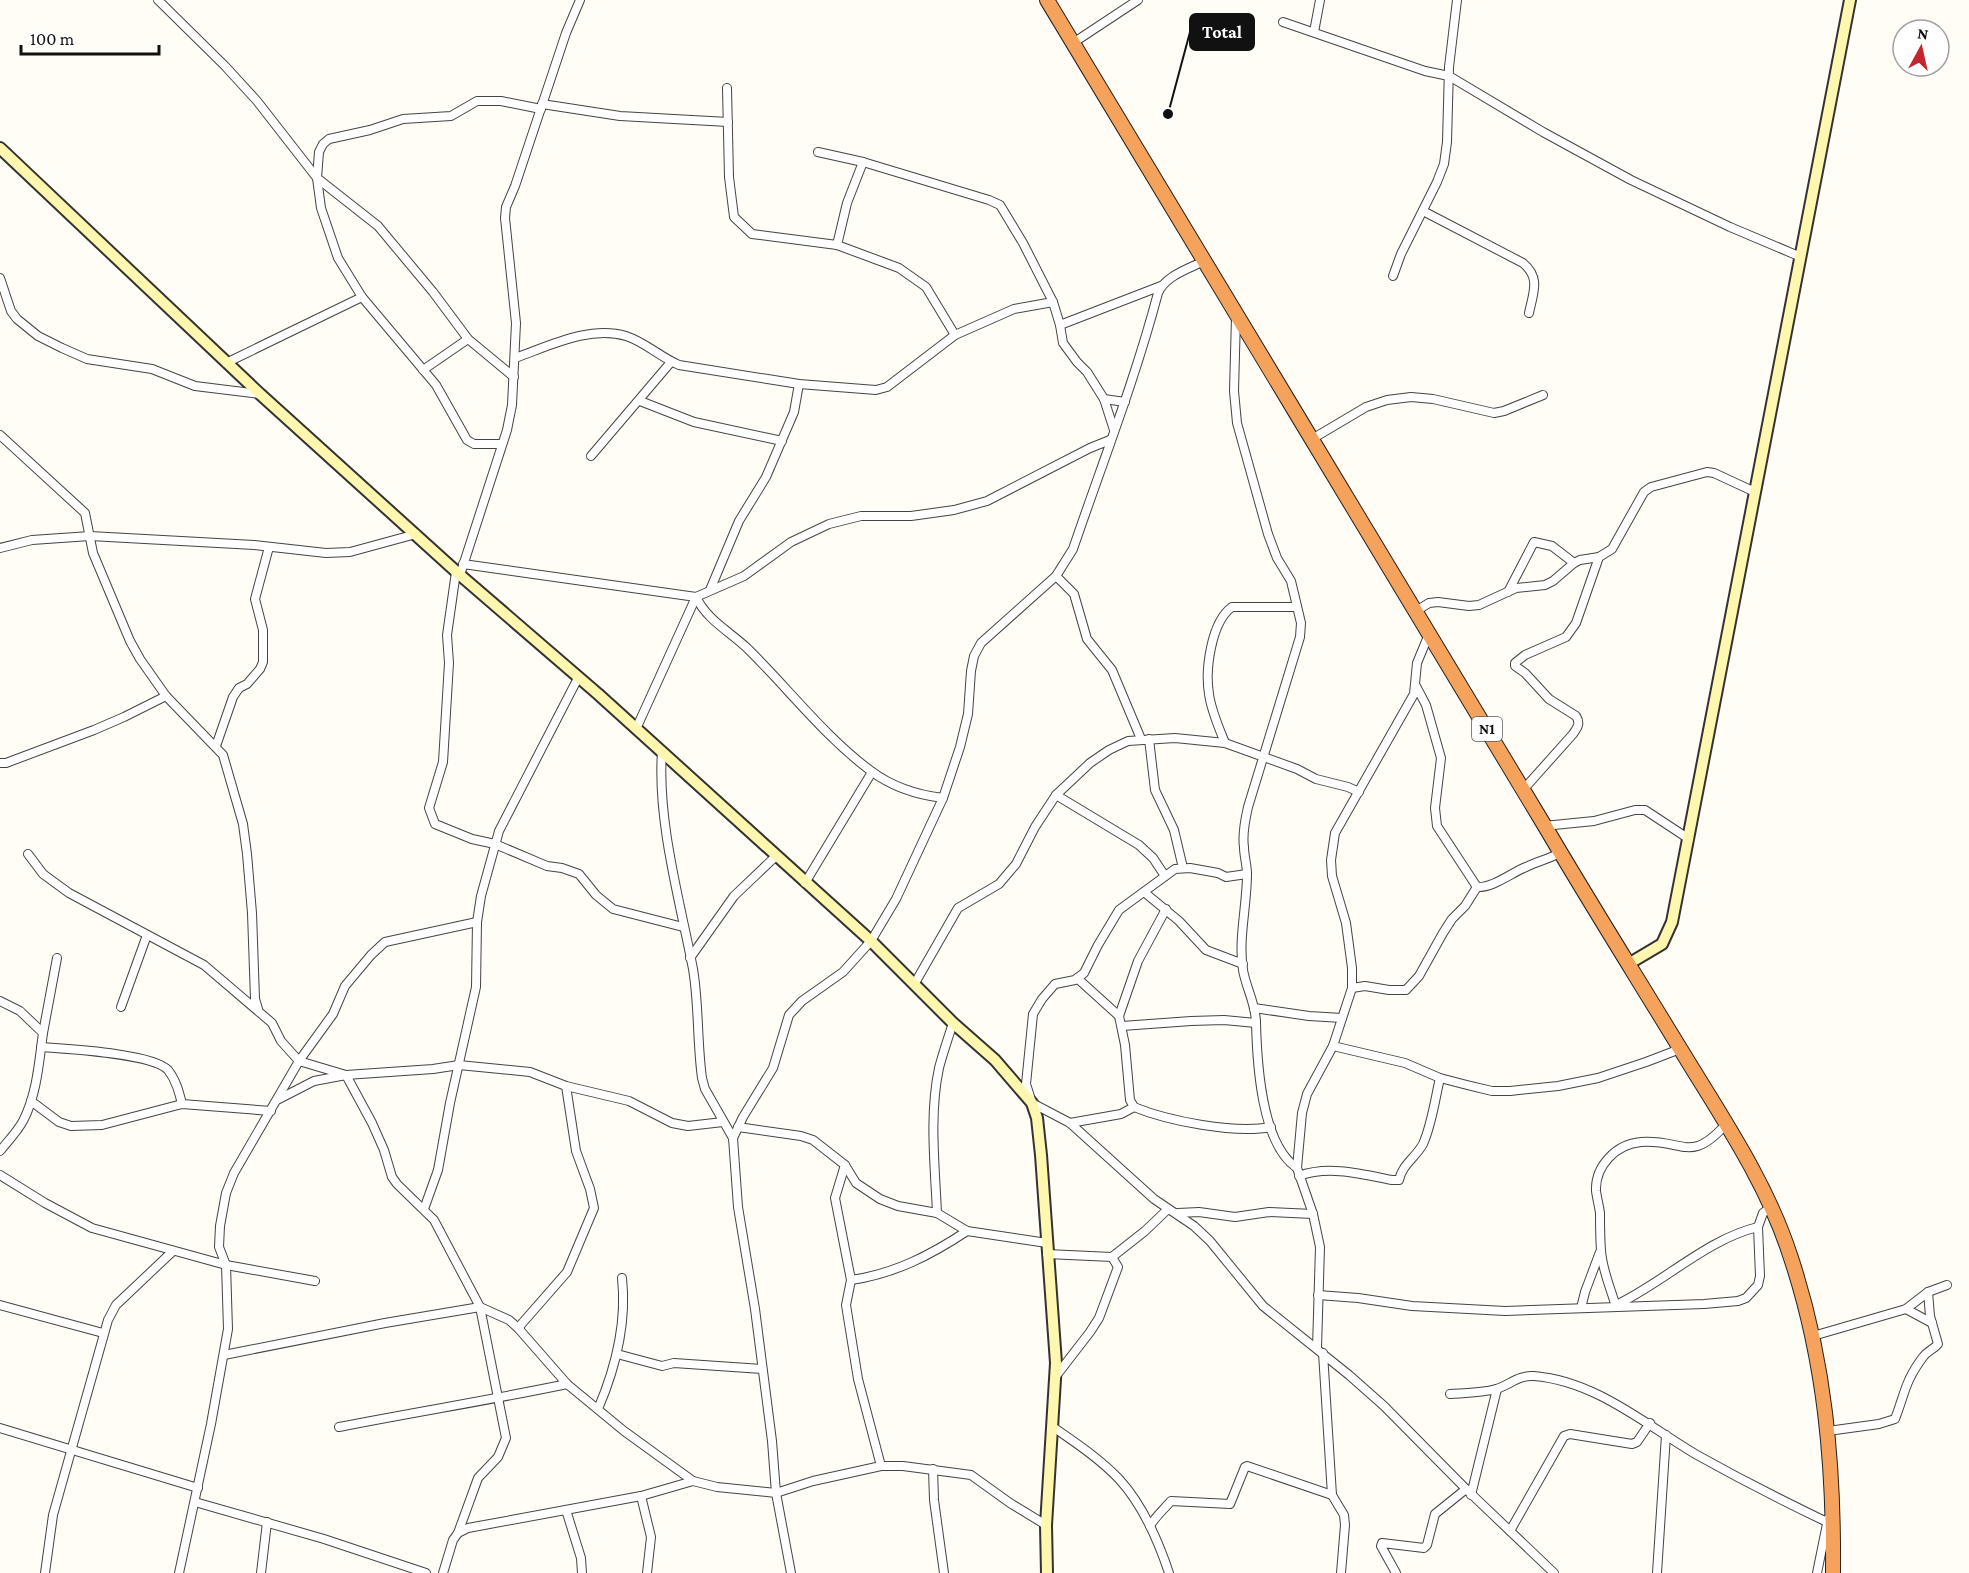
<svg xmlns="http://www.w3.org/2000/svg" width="1969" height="1573" font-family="'Crimson Pro',serif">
  <rect width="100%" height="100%" fill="#fffdf5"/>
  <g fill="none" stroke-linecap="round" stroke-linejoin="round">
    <g stroke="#444" stroke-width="10">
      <g id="street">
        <path d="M158,0L225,66L257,101L317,178L378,226L433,292L468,339L514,377"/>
        <path d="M1283,22L1425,71L1449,76L1543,132L1631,180L1730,227L1801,257"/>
        <path d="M1314,32L1320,0"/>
        <path d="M1073,43L1138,0"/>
        <path d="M727,88L729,177L734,217L752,234L837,245L899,268L926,287L955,335"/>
        <path d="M542,104L620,116L728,122"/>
        <path d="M818,152L863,162L989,200L1000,205L1023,243L1053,302L1060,325L1063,343L1077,362L1087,372L1104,399L1114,430"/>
        <path d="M1423,211L1523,263C1541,278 1533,293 1529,313"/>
        <path d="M837,245L847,203L863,162"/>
        <path d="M1393,276L1401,254L1437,182L1444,164L1447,142L1449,67L1457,0"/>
        <path d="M0,278L11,311L17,319L38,336L62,348L87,359L152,369L195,386L260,394"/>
        <path d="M1236,317L1234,391L1237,423L1268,534L1277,558L1291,581L1301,623L1300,637L1248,807C1245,820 1242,834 1244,847C1244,856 1247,865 1247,874C1247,906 1238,939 1243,970C1246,988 1256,1004 1256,1023C1257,1062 1261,1144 1297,1168"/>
        <path d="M1060,325L1161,286"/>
        <path d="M515,358C549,346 590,325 626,336C645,342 660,357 679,365L799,384L876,390L887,387L955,335L1014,309L1053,302"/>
        <path d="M226,363L362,297"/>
        <path d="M423,370L468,339"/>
        <path d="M1104,399L1125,402"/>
        <path d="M640,401L694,422L782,441"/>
        <path d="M0,435L85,513L93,553L130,641L140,659L166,696L223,755L243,824L247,854L252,913L255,999L258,1009"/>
        <path d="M1312,439L1366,407L1387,400L1411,397L1433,399L1494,413L1504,411L1543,395"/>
        <path d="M502,444H474L467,440L436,385L362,297L338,258L321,208L317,178L319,152L323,144L329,139L370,130L403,119L451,116L477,101H501L541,109"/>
        <path d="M591,456L671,362"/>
        <path d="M0,548L32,540L90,536L254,545L326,553L350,552L416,534"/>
        <path d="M463,564L696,597"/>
        <path d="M456,572L447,635L449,663L443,762L429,808L435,824L472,839L495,844L547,866L562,868L579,874L596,895L613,909L683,927"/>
        <path d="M460,575L507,430L512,405L516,323L505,218L506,207L515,186L566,33L580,0"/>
        <path d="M1056,576L1074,594L1087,639L1112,670L1141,739"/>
        <path d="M710,590L739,521L766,477L794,412L799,384"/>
        <path d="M1508,592L1534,542L1552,546L1574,563"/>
        <path d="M696,597C707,620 729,631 747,648C788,688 824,736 871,771C891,786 918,795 943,798"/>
        <path d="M1416,611L1429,603L1438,602L1469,606L1479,605L1516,588L1545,585L1553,581L1574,563L1580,560L1599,557L1612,549L1644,492L1651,487L1707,472L1714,473L1755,492"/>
        <path d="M1416,686L1426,705L1441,758L1435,808L1437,826L1477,887C1493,888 1511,873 1526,867C1538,861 1550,859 1561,852"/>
        <path d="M636,729L696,597L744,576L791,542L829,524L861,516H911L954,510L987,501L1090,448L1110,440"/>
        <path d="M1149,739L1155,790L1174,830L1183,868"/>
        <path d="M1225,743C1219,728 1211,710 1209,694C1205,670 1211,622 1232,607H1297"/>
        <path d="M216,746L233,697L239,688L247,684L260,669L263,662V630L255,599L269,547"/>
        <path d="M662,752C657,821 680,901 693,969C699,1004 697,1042 702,1078L705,1089L733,1138L738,1207L755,1309L772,1441L776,1493L791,1573"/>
        <path d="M0,763H6L94,730L124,717L166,696"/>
        <path d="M1523,790L1573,734C1577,728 1581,724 1576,716L1549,699L1525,673L1515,666V663L1525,655L1566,637L1576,623L1599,557"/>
        <path d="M1056,795L1139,845L1153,858L1165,876"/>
        <path d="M1544,826L1594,821L1635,810H1645L1689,839"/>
        <path d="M28,854L43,874L69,893L204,965L272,1023L281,1041L299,1061L346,1075L433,1069L459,1065L530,1072L566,1086L629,1101L672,1123L688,1126L723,1122"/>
        <path d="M1247,874L1226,877L1218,873L1190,868L1175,869L1119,910L1098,945L1084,973L1075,980L1055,984L1042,999L1033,1014L1026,1084L1032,1103L1070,1123L1154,1199L1194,1226L1210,1241L1263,1306L1349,1375L1384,1406L1466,1489L1554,1573"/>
        <path d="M805,883L872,772"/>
        <path d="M1144,892L1179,921L1206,950L1243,964"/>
        <path d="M1166,909L1138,961L1119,1016L1125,1045L1130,1100L1134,1107C1168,1121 1235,1134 1271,1127"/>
        <path d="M690,958L734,896L776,856"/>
        <path d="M1077,978L1119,1016"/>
        <path d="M915,983L958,908L999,884L1016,864L1035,827L1056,795L1090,763L1109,750L1128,741L1175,738L1225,743L1297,769L1316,779L1348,787L1359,792"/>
        <path d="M1352,988L1365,986L1389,990H1406L1419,976L1443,933L1452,919L1465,906L1477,887"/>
        <path d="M0,1001L20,1011L43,1033C39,1062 37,1094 23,1121C17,1132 8,1141 0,1151"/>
        <path d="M121,1007L147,935"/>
        <path d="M1254,1008L1309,1016L1342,1018"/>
        <path d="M1122,1026L1191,1021L1224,1020L1256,1023"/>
        <path d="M43,1033L57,958"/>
        <path d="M1333,1046L1405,1063L1440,1078L1467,1085L1492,1091H1510L1558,1086L1598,1078L1646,1062L1680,1049"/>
        <path d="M41,1047C66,1049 152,1053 168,1070C176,1080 179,1092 182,1104"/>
        <path d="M279,1099L314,1081L346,1075L372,1123L384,1150L392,1177L397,1184L434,1220L480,1307L506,1438L498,1457L478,1478L458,1533L453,1540L443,1573"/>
        <path d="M31,1101L59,1122L71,1126L102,1125L182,1104L271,1111"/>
        <path d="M1070,1123L1121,1114L1134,1107"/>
        <path d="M738,1127L801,1136L813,1140L845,1165L856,1183L880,1199L898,1206L937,1213L967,1231L1047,1243"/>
        <path d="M733,1138L743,1117L773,1068L789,1015L802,1001L843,972L871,941L896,899L943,798L960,747L968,714L971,671L974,656L981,643L1056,576L1073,549C1102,464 1135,380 1158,293C1165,276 1188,269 1204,261"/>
        <path d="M845,1165L835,1198L851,1280L846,1305L858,1379L881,1466"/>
        <path d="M0,1175L45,1203L92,1228L226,1265L315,1281"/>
        <path d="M1299,1176C1328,1165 1362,1174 1392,1180H1399C1402,1165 1416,1157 1423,1144C1432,1124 1435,1099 1440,1078"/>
        <path d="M424,1209L438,1170L450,1103L476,987L477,922L481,896L499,831L578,678"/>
        <path d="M937,1213C935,1166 929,1115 939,1068C943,1053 948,1038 953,1023"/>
        <path d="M1178,1213L1199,1212L1235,1217L1269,1212L1313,1214"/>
        <path d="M1047,1254L1112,1257L1145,1231L1168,1209"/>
        <path d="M851,1280C894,1274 931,1255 967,1231"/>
        <path d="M1318,1295L1358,1298L1412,1306L1505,1311L1704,1304L1738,1301L1746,1298L1758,1285L1760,1276L1758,1227L1763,1213L1771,1207"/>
        <path d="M0,1305L103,1333"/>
        <path d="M1616,1305C1663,1283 1707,1239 1758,1227"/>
        <path d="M1616,1307C1611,1289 1602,1270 1601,1250C1600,1238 1600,1226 1600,1213C1599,1206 1597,1198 1596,1191C1595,1166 1616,1144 1641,1142C1684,1139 1690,1165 1727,1123"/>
        <path d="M1581,1308L1585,1292L1600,1252"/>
        <path d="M1906,1309L1932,1323"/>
        <path d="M518,1328L567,1272L594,1208L590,1189L576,1151L566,1086"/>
        <path d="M1813,1336L1906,1309L1928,1292L1947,1285"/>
        <path d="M1317,1348L1320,1247L1313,1214L1297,1168L1302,1113L1307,1094L1333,1046L1352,988V968L1346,923L1332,876L1331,860L1335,833L1414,694L1417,663L1429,634"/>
        <path d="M1323,1353L1332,1495L1344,1515L1345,1525L1341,1573"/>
        <path d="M617,1354L662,1366L674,1363L762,1369"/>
        <path d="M224,1355L385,1323L480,1307L509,1320L518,1328L567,1384L624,1431L693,1481"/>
        <path d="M1056,1376L1090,1332L1099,1318L1118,1267L1112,1257"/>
        <path d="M1450,1394C1465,1393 1482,1393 1496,1389C1510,1385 1518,1375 1534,1376C1596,1381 1646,1425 1697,1455C1740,1479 1783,1501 1827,1522"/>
        <path d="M598,1409C616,1367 627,1324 622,1278"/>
        <path d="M339,1427C415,1412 491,1400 567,1384"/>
        <path d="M1053,1427C1076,1443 1100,1459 1119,1479C1143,1505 1158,1540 1169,1573"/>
        <path d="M0,1428L198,1488"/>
        <path d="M1828,1431L1879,1424L1895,1419C1905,1393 1905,1381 1923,1357C1927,1351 1933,1350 1938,1344L1930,1316L1928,1292"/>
        <path d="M933,1469L934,1500L944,1573"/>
        <path d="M1471,1495L1497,1389"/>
        <path d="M641,1496L651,1537L647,1573"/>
        <path d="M195,1502L324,1539L426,1573"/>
        <path d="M566,1510L581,1558L582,1573"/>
        <path d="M1150,1526C1154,1518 1164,1509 1171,1501L1230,1504L1245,1467L1247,1466L1332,1495"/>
        <path d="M1510,1531L1564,1436L1570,1434L1632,1444L1637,1442L1650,1423"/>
        <path d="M458,1533L468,1528L641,1496L693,1481L717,1487L776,1493L813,1481L881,1466H903L971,1475L1010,1503L1046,1525"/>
        <path d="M45,1573L53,1515L108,1320L116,1305L173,1251"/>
        <path d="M179,1573L211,1424L228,1329L226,1265L219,1247L220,1226L226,1193L234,1173L299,1061L333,1014L345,986L371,955L385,942L477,922"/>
        <path d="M261,1573L267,1522"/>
        <path d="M1396,1573L1381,1546L1382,1543L1424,1548L1427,1545L1435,1514L1466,1489"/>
        <path d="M1657,1573L1666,1435"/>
        <path d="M1817,1573L1828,1519"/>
      </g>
    </g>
    <g stroke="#333" stroke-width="14">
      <g id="secondary">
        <path d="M0,148L260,394L460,575L598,694L871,941L953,1023L995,1060L1032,1103L1037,1118L1041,1155L1056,1363L1046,1525L1047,1573"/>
        <path d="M1630,963L1662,944L1672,922L1850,0"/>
      </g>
    </g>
    <g stroke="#222" stroke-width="16">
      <path id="highway" d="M1047,0C1213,276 1380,552 1546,828C1590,903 1636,976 1681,1050C1721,1116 1766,1181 1790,1255C1825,1359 1834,1465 1833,1573"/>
    </g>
    <use href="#street" stroke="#fff" stroke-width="8"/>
    <use href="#secondary" stroke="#fff6b0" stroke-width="10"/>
    <use href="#highway" stroke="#f5a25d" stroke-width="14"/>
  </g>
  <g text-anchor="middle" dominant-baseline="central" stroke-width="6" stroke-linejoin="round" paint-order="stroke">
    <rect fill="#fff" stroke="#585858" stroke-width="1.5" x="1472" y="717" width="30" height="24" rx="4.5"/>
    <g font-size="15" font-weight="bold" fill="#111">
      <text x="1487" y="729">N1</text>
    </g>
  </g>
  <path fill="none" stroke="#111" stroke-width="2" d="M1168 114L1190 32"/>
  <circle fill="#111" stroke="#fff" stroke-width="2" cx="1168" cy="114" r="6"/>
  <rect fill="#111" stroke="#111" stroke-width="2" x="1190" y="14" width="64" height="36" rx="6"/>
  <g font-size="18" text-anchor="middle" font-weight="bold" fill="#fff">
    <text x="1222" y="38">Total</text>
  </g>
  <g transform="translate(1921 48) rotate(8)"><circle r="28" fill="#ffffff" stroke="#a0a0a0" stroke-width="1.5"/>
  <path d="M0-4.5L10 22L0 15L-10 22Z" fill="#c4262e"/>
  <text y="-9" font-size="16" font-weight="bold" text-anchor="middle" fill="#111111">N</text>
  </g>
  <path d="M21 45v9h138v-9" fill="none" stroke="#111111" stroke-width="3"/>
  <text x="30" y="45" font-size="18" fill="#111111" stroke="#ffffff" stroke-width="4.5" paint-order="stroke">100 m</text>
</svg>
